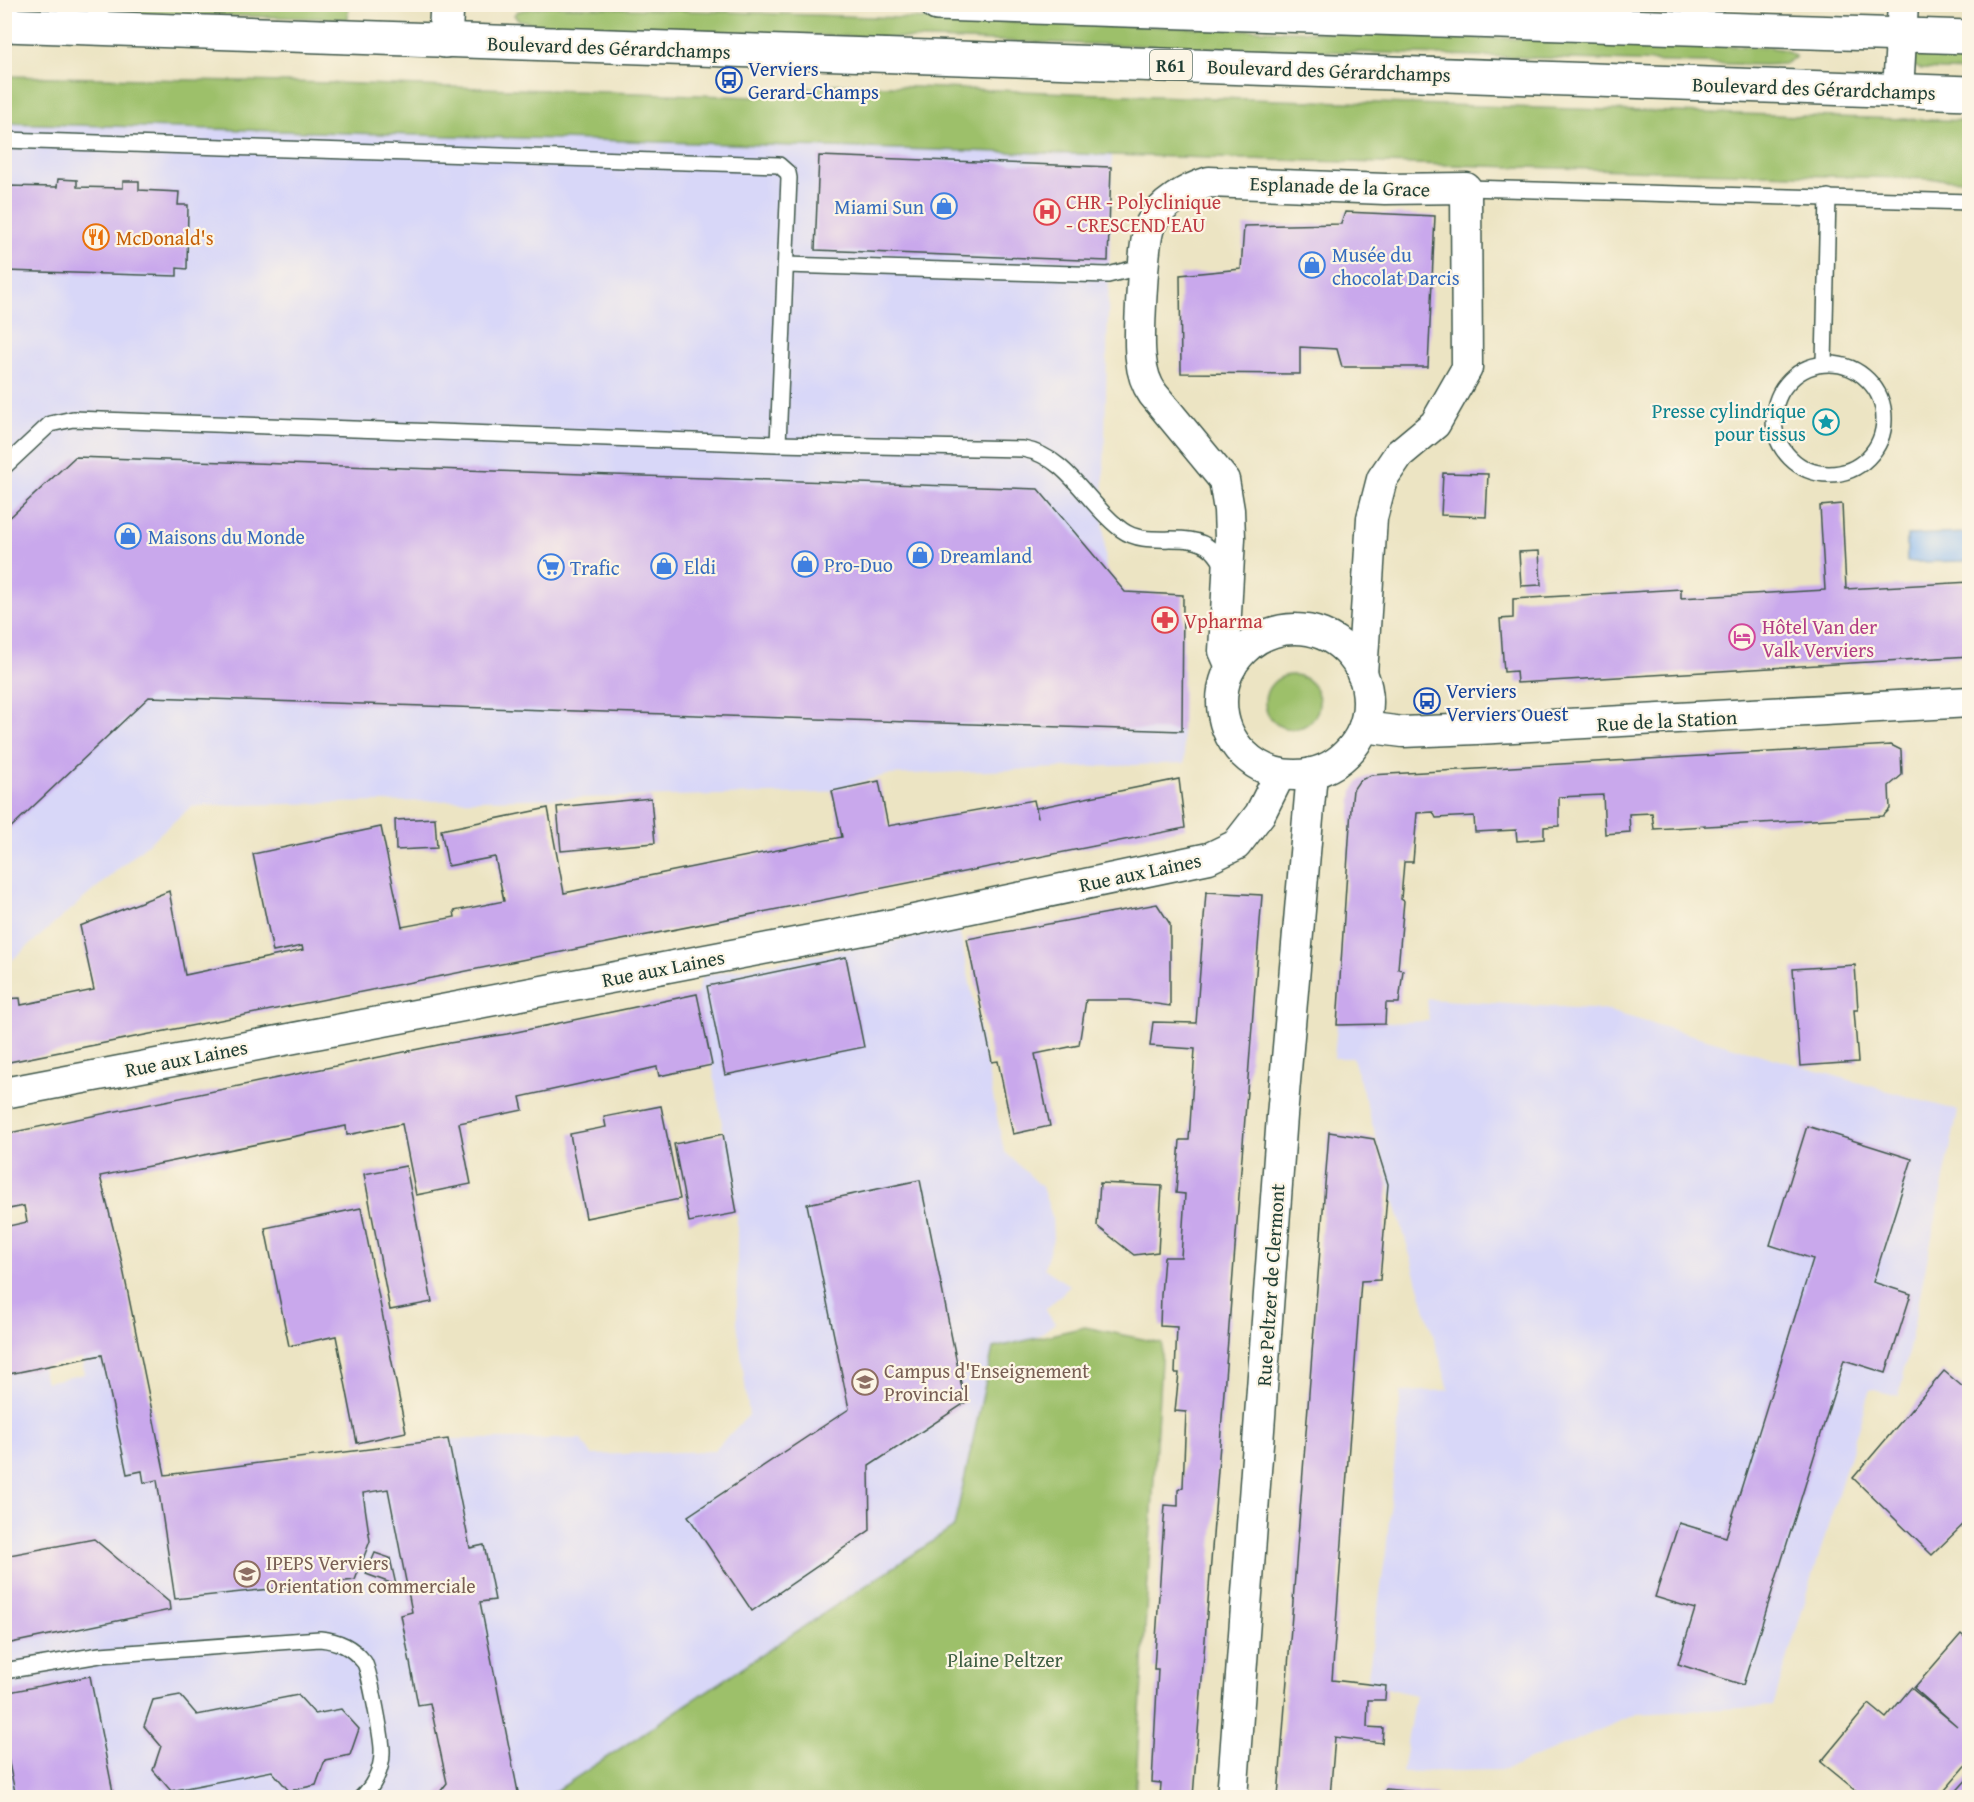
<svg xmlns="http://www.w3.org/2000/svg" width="1974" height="1802" font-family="'Gentium Book Plus',serif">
  <rect width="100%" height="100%" fill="#fcf5e5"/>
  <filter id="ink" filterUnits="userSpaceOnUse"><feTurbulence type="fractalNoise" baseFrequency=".0167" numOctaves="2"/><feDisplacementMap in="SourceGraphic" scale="12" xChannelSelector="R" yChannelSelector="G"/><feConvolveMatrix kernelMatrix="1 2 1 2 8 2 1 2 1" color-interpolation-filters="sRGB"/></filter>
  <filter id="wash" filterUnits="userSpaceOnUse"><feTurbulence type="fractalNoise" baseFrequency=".008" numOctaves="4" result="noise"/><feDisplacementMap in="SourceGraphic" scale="24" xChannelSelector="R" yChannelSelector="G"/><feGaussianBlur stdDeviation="1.35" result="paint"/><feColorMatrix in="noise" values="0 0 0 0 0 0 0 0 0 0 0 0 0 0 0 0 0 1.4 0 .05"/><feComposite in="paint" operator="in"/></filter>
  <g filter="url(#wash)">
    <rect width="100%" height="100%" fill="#ece4c3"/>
    <g fill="#d8d7f8">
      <path d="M5,123L1112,155L1103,512L1106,571L1125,592L1183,595L1182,731L1185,763L887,775L822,793L192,806L5,966Z"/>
      <path d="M959,929L1004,1151L1042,1187L1052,1216L1053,1239L1044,1268L1070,1286L1045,1310L1055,1323L1034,1339L993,1349L954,1527L547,1797H5L4,1375L42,1367L46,1382L84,1374L82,1359L102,1353L149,1395L165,1475L448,1439H581L592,1455L713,1451L749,1415L737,1322V1213L712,1065L697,994L702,976Z"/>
      <path d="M1427,999L1605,1010L1958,1111L1899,1396L1870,1389L1773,1706L1637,1714L1506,1770L1402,1772L1415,1695L1367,1683L1386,1552L1401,1392L1449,1390L1353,1058H1334L1337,1025L1429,1021Z"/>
    </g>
    <g fill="#9dc06a" stroke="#5e7e4f" stroke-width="1.5">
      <path d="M5,4H334L348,5V19L5,10Z"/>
      <path d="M548,6L1766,47L1785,50L1796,57L1784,64L1764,65L546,27L519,20L514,15L518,11Z"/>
      <path d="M1921,51L1969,53V71L1921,69L1915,67L1913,60L1915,54Z"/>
      <path d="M5,76L331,83L757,97L835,84L1181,97L1969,121V180L5,123Z"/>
      <circle cx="1292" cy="702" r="27"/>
      <path d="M1085,1327L1162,1343L1135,1797H547L954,1527L993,1348Z"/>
    </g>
    <path fill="#86b7f2" stroke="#527a93" stroke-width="1.5" d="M1969,533V561L1907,562V535Z"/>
    <g id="blocks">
      <g fill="#c9a8ec">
        <path d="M819,156L1111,167L1108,261L815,250Z"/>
        <path d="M58,179L77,180V187L123,188V181H139V190L179,192L178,205H188L187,269L177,268V276L5,271V186L57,187Z"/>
        <path d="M1345,212L1435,216L1428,367H1342L1337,349L1300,347V374L1181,373L1180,275L1241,269L1244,226L1341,224Z"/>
        <path d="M75,457L1038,489L1125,592L1183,595L1182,731L149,697L5,833V522Z"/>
        <path d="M1443,473L1488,474L1486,517L1441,515Z"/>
        <path d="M1842,504L1846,589L1970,582V656L1517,683L1516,671L1504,672L1500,619L1513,618V599L1681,589V598L1825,590L1820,506Z"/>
        <path d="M1539,551L1541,585L1521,586L1519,552Z"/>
        <path d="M1891,745L1901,750L1902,775L1889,786L1890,809L1883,816L1654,829L1652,813L1629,814L1630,832L1605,834L1603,795L1559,797V826L1544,827V839L1517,841L1516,830L1475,832L1474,816L1436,818L1433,812L1417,813L1413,862H1404L1401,899L1404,901L1398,969L1403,970L1399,1003H1386L1385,1024L1337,1025L1351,809L1353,790L1359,781L1371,775Z"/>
        <path d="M1179,779L1185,828L4,1063V999L20,998L21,1005L94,990L80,926L169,891L185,975L303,950L302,946L273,952L253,854L381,827L402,927L455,917L454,911L504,901L495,857L448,866L441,830L548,808L564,893L842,837L832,791L879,781L888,826L1034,800L1038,818L1036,808Z"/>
        <path d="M651,798L655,843L561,851L557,807Z"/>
        <path d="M435,818L437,848L396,850L395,820Z"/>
        <path d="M1206,892L1262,895L1193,1797H1160L1161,1783L1152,1782L1158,1669H1154L1165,1505L1178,1506V1490L1183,1487L1186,1412L1175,1411L1179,1373H1175L1177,1327L1160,1326L1161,1295L1164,1257H1181L1185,1194L1176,1193L1180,1140H1189L1195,1049L1150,1046L1153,1022L1196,1023Z"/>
        <path d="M1157,904L1170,924V1006L1129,1000H1086L1079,1045L1035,1054L1050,1126L1013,1134L998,1061L992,1062L967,939Z"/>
        <path d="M846,957L864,1047L725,1075L707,986Z"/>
        <path d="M1855,965L1858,1010H1854L1858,1062L1800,1066L1793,969Z"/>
        <path d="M697,994L712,1065L659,1076L657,1067L520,1097L523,1110L459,1123L471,1184L416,1195L402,1124L347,1135L346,1126L100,1176L121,1259L165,1475L448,1439L470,1548L484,1545L495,1600L480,1602L519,1797H436L447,1783L430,1703L418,1705L401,1615L412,1612L388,1489L363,1493L370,1541L355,1580L175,1599L157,1480L144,1483L142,1471L127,1474L102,1355L4,1375V1227L27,1222L24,1206L4,1210V1134L443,1044L507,1034Z"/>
        <path d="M661,1106L680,1199L586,1218L570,1134L606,1127L604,1117Z"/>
        <path d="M1807,1126L1912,1159L1873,1282L1911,1294L1886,1373L1844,1360L1743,1685L1678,1664L1695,1609L1655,1597L1679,1523L1726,1537L1813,1259L1770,1245Z"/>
        <path d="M1329,1132L1374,1139L1388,1184L1380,1280L1361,1281L1332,1680L1386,1686L1385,1700H1368L1367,1727L1383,1728L1382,1743L1335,1737L1330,1797H1278Z"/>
        <path d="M723,1134L737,1213L689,1222L674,1144Z"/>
        <path d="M406,1166L432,1302L390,1310L364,1174Z"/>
        <path d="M920,1180L965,1403L869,1466L870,1530L752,1611L688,1516L849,1409L807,1204Z"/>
        <path d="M1100,1183L1162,1186L1158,1252L1134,1255L1097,1226Z"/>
        <path d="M361,1208L406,1432L357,1443L336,1336L289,1346L265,1228Z"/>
        <path d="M1944,1371L1970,1393V1518L1932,1555L1853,1478Z"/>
        <path d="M94,1539L169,1602L170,1610L6,1644L4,1556Z"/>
        <path d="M375,1553L390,1558L396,1585L366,1574Z"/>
        <path d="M1961,1634L1970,1642V1761L1939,1797H1864L1821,1762L1869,1704L1886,1718L1911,1688L1957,1726L1914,1688Z"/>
        <path d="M90,1676L114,1797H16L4,1739V1693Z"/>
        <path d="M180,1695L197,1715L298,1695L315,1714L341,1709L359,1729L350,1755L325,1760L316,1785L289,1791L272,1771L171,1791L153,1770L161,1746L144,1726L153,1700Z"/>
        <path d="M1970,1776V1797H1951Z"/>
        <path d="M1386,1789L1437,1794V1797H1380Z"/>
      </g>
    </g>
  </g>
  <g filter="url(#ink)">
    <use href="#blocks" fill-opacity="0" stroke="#3e5649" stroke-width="1.5"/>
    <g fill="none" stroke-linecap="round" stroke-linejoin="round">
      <g stroke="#3e5649" stroke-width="18">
        <g id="lane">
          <path d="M4,140L779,165L788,173L789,178L778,444"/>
          <path d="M1466,188L1970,202"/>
          <path d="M786,265L1108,275L1144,266"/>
          <path d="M1824,363L1828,197"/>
          <circle cx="1829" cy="419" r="55"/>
          <path d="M4,467L50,424L73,419L776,444L1023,449C1069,457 1087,505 1122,530C1148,549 1187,529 1211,549C1217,554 1221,562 1225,567"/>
          <path d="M4,1671L100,1655L320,1639C339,1641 352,1647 364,1662C369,1668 383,1742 382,1753C382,1770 373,1787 361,1798"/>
        </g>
      </g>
      <g stroke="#3e5649" stroke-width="33">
        <g id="street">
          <path d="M1898,91L1903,4"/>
          <circle cx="1295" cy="702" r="73"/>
          <path d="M1231,667L1224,651L1230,538L1229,510L1224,480L1153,394C1146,384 1142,372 1141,359C1138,340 1143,241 1150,225C1161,203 1187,189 1209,182L1385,189L1466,188L1467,368L1435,424L1399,454L1382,479L1372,518L1362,674"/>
          <path d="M1364,727L1403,732L1477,729L1970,702"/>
          <path d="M4,1093L895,924L1209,858L1236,845L1260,814L1280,774"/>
          <path d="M1232,1798L1282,1116L1312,773"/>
        </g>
      </g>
      <g stroke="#3e5649" stroke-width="36">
        <path id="secondary" d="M445,41L447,4"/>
      </g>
      <g stroke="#3e5649" stroke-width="36">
        <g id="highway">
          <path d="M937,4L1970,37"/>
          <path d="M4,25L1970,93"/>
        </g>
      </g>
      <use href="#lane" stroke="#fff" stroke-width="15"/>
      <use href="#street" stroke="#fff" stroke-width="30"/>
      <use href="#secondary" stroke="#fff" stroke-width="33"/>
      <use href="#highway" stroke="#fff" stroke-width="33"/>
    </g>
  </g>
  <defs>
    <g id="bus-ring" transform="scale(1.35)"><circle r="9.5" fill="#fcf5e5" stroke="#1a4fb4" stroke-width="1.5"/><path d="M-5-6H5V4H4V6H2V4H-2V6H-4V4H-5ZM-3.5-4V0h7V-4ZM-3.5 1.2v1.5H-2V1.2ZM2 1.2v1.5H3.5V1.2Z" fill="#1a4fb4"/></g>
    <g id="shop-ring" transform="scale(1.35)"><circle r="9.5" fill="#fcf5e5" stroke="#3f7fe0" stroke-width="1.5"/><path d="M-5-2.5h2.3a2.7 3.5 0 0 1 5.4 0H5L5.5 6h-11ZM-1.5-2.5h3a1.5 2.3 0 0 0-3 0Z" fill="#3f7fe0"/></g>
    <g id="hospital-ring" transform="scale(1.35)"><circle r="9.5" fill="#fcf5e5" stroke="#e0444e" stroke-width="1.5"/><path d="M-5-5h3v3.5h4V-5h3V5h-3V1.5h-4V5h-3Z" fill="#e0444e"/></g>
    <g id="restaurant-ring" transform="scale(1.35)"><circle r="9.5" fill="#fcf5e5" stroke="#e8710a" stroke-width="1.5"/><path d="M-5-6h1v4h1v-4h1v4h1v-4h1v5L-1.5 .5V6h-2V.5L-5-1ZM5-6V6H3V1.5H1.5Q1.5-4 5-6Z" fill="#e8710a"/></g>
    <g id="sight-ring" transform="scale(1.35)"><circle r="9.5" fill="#fcf5e5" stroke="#0f9aa8" stroke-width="1.5"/><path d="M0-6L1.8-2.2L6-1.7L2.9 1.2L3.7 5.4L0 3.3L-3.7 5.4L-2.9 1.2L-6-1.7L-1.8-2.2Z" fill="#0f9aa8"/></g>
    <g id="supermarket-ring" transform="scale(1.35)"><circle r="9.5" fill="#fcf5e5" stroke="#3f7fe0" stroke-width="1.5"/><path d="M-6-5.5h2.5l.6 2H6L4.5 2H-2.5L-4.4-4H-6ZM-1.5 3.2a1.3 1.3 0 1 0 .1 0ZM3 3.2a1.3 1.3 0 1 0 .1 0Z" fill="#3f7fe0"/></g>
    <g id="pharmacy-ring" transform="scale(1.35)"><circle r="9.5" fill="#fcf5e5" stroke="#e0444e" stroke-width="1.5"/><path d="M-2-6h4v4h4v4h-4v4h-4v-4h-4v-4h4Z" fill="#e0444e"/></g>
    <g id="hotel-ring" transform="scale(1.35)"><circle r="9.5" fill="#fcf5e5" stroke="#d1479c" stroke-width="1.5"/><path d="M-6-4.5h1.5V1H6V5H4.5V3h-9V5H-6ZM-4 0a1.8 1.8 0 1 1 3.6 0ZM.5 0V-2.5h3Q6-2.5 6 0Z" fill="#d1479c"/></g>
    <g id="school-ring" transform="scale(1.35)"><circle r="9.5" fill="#fcf5e5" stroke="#8d6e63" stroke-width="1.5"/><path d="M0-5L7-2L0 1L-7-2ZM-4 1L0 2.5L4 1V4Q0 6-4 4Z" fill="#8d6e63"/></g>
  </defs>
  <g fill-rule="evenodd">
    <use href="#bus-ring" x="729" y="80"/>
    <use href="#shop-ring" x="944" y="206"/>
    <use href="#hospital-ring" x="1047" y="212"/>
    <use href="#restaurant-ring" x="96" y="237"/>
    <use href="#shop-ring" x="1312" y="265"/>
    <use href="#sight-ring" x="1826" y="422"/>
    <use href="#shop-ring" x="128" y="536"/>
    <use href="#shop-ring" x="920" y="555"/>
    <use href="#shop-ring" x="805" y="564"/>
    <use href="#shop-ring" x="664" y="566"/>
    <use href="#supermarket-ring" x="551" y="567"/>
    <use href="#pharmacy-ring" x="1165" y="620"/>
    <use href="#hotel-ring" x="1742" y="637"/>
    <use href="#bus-ring" x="1427" y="701"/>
    <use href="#school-ring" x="865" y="1382"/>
    <use href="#school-ring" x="247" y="1574"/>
  </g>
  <g text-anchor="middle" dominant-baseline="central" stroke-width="4.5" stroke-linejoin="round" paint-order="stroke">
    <rect fill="#fcf5e5" stroke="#617469" stroke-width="1.5" x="1150" y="50" width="42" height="30" rx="4.5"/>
    <g font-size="18" font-weight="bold" fill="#1f3d34">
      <text x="1171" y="65">R61</text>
    </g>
    <g font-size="20" fill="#1f3d34" stroke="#fcf5e5">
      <text transform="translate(609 47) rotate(2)">Boulevard des Gérardchamps</text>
      <text transform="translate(1329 70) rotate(2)">Boulevard des Gérardchamps</text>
      <text transform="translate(1814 88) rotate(2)">Boulevard des Gérardchamps</text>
      <text transform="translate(1340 186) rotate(2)">Esplanade de la Grace</text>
      <text transform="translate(1667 720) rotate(-3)">Rue de la Station</text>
      <text transform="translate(1140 872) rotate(-12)">Rue aux Laines</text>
      <text transform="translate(663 968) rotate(-11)">Rue aux Laines</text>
      <text transform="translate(186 1058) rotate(-11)">Rue aux Laines</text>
      <text transform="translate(1270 1285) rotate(-86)">Rue Peltzer de Clermont</text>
    </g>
    <g font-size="20" fill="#164399" stroke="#fcf5e5" text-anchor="start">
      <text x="748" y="68">Verviers<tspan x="748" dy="23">Gerard-Champs</tspan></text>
      <text x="1446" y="690">Verviers<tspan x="1446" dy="23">Verviers Ouest</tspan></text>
    </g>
    <g font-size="20" fill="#be3a42" stroke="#fcf5e5" text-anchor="start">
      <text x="1066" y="201">CHR - Polyclinique<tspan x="1066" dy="23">- CRESCEND'EAU</tspan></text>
      <text x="1184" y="620">Vpharma</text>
    </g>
    <g font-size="20" fill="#366cbe" stroke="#fcf5e5" text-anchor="start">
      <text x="924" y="206" text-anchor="end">Miami Sun</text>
      <text x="1332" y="254">Musée du<tspan x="1332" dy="23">chocolat Darcis</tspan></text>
      <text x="148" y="536">Maisons du Monde</text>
      <text x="940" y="555">Dreamland</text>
      <text x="824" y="564">Pro-Duo</text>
      <text x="684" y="566">Eldi</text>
      <text x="570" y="567">Trafic</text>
    </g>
    <g font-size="20" fill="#c56008" stroke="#fcf5e5" text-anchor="start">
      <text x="116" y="237">McDonald's</text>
    </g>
    <g font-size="20" fill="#0d838f" stroke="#fcf5e5" text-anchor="end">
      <text x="1806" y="410">Presse cylindrique<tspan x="1806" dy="23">pour tissus</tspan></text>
    </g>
    <g font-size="20" fill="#b23c85" stroke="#fcf5e5" text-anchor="start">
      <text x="1762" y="626">Hôtel Van der<tspan x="1762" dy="23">Valk Verviers</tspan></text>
    </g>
    <g font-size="20" fill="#785e54" stroke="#fcf5e5" text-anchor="start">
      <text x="884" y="1370">Campus d'Enseignement<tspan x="884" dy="23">Provincial</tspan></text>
      <text x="266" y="1562">IPEPS Verviers<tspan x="266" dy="23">Orientation commerciale</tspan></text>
    </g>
    <g font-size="20" fill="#3e5e42" stroke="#fcf5e5">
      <text x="1005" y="1659">Plaine Peltzer</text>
    </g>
  </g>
  <rect width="1974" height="1802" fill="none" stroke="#fcf5e5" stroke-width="24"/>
</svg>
